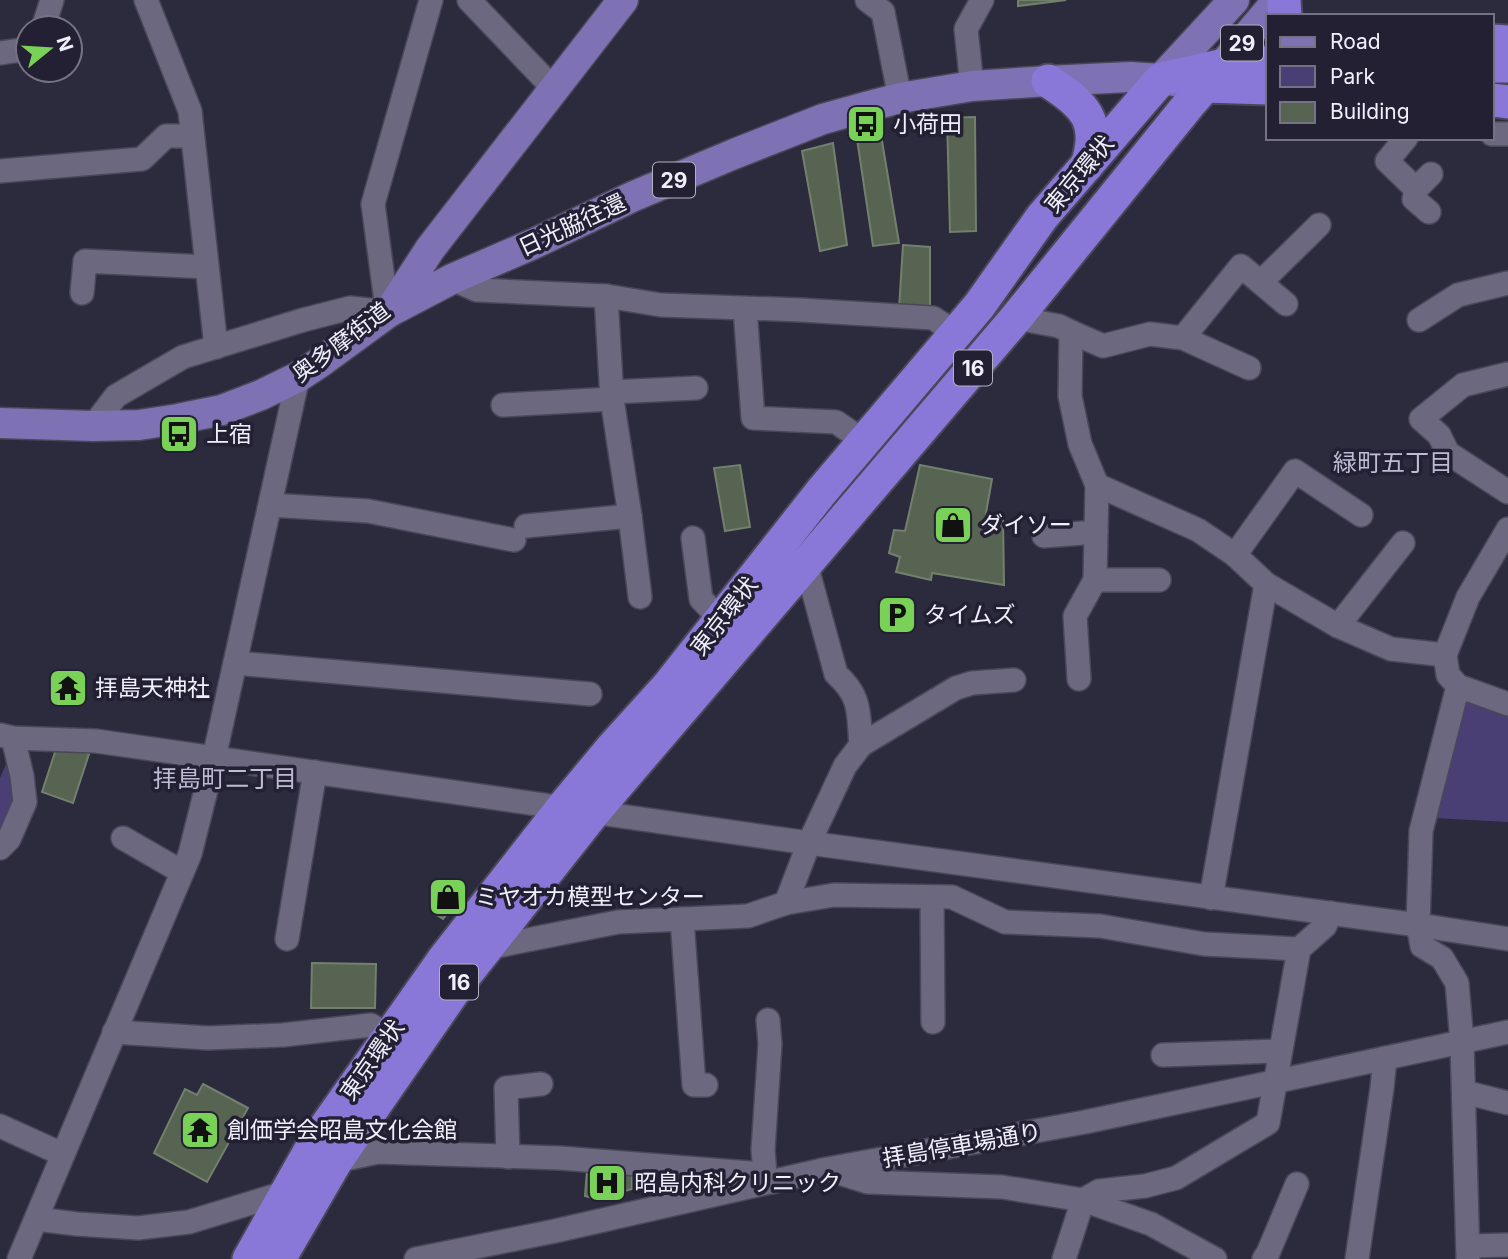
<svg xmlns="http://www.w3.org/2000/svg" width="1508" height="1259" font-family="Inter,'Noto Sans JP',sans-serif">
  <rect width="100%" height="100%" fill="#2c2a3d"/>
  <g fill="#493f74">
    <path d="M1457,699L1508,710V822L1433,818Z"/>
    <path d="M8,759L19,797L0,834V778Z"/>
  </g>
  <g fill="#566451" stroke="#72816d" stroke-width="2">
    <path d="M1018,0H1066L1018,6Z"/>
    <path d="M975,117L976,231L950,232L947,118Z"/>
    <path d="M881,135L899,243L873,246L857,139Z"/>
    <path d="M833,143L847,245L820,251L802,151Z"/>
    <path d="M903,245L930,247V310L899,309Z"/>
    <path d="M740,465L750,527L725,531L714,468Z"/>
    <path d="M920,465L992,479L986,513L1003,516L1004,585L932,573L931,580L896,572L900,557L889,553L894,530L905,531Z"/>
    <path d="M58,743L89,754L73,803L42,792Z"/>
    <path d="M449,881L465,892L443,919L434,913L432,883Z"/>
    <path d="M312,963L376,964L375,1008H311Z"/>
    <path d="M203,1084L248,1108L207,1182L154,1153L185,1089L197,1095Z"/>
    <path d="M587,1171L632,1175V1189L596,1199L585,1196Z"/>
  </g>
  <g fill="none" stroke-linecap="round" stroke-linejoin="round">
    <g stroke="#4a4758" stroke-width="26">
      <g id="minor">
        <path d="M146,0L190,111L216,347"/>
        <path d="M469,0L554,89"/>
        <path d="M867,0L883,12L900,98"/>
        <path d="M43,28L52,0"/>
        <path d="M0,53L28,49"/>
        <path d="M972,86L966,29L982,0"/>
        <path d="M1492,134H1508"/>
        <path d="M1406,138L1387,161L1416,189L1431,174"/>
        <path d="M0,171L142,159L166,136H192"/>
        <path d="M1416,189L1414,199L1429,212"/>
        <path d="M452,279L477,290L606,296L661,305L801,310L933,318L956,333"/>
        <path d="M1261,282L1319,225"/>
        <path d="M82,293L85,261L207,267"/>
        <path d="M606,296L612,399L630,516L640,597"/>
        <path d="M745,309L753,418L836,422L864,441"/>
        <path d="M1016,318L1059,326L1071,332L1070,396L1080,444L1097,485L1198,530L1235,555L1266,584L1338,626L1391,649L1445,655"/>
        <path d="M1419,320L1458,295L1508,283"/>
        <path d="M1071,332L1103,346L1150,334L1183,338L1249,368"/>
        <path d="M1183,338L1241,266L1286,304"/>
        <path d="M1508,374L1463,385L1421,419L1439,435L1448,453L1508,492"/>
        <path d="M612,392L696,388"/>
        <path d="M503,405L612,399"/>
        <path d="M93,426L116,396L183,357L303,320L350,308L389,312L385,294L373,204L431,0"/>
        <path d="M270,505L368,511L514,540"/>
        <path d="M526,526L630,516"/>
        <path d="M1508,529L1468,597L1445,655L1448,675L1458,686L1508,704"/>
        <path d="M1044,536L1096,532"/>
        <path d="M693,538L701,599L721,620"/>
        <path d="M1235,555L1295,471L1361,515"/>
        <path d="M806,564L836,674C862,697 858,713 861,745L956,688L972,683L1014,680"/>
        <path d="M1095,580H1159"/>
        <path d="M1338,626L1403,543"/>
        <path d="M235,663L590,694"/>
        <path d="M1079,679L1075,616L1095,580L1097,485"/>
        <path d="M1458,686L1421,831L1418,925L1422,946L1442,958L1457,983L1462,1042L1468,1259"/>
        <path d="M0,735L13,738L96,741L809,843L1418,925L1508,939"/>
        <path d="M123,838L182,872"/>
        <path d="M0,848L9,839L25,802L22,776L13,738"/>
        <path d="M932,897L933,1022"/>
        <path d="M1211,898L1266,584"/>
        <path d="M786,903L809,843L845,766L861,745"/>
        <path d="M682,919L694,1085H706"/>
        <path d="M287,939L315,772"/>
        <path d="M487,948L618,922L748,916L786,903L834,895L952,897L1005,922L1100,926L1204,944L1299,949"/>
        <path d="M768,1020L770,1044L763,1150L765,1174L772,1182"/>
        <path d="M114,1032L208,1038L283,1035L371,1025L389,1036"/>
        <path d="M1163,1055L1280,1051"/>
        <path d="M1464,1092L1508,1103"/>
        <path d="M0,1126L62,1154"/>
        <path d="M508,1157L506,1088L541,1084"/>
        <path d="M336,1161L378,1152L560,1158L765,1174"/>
        <path d="M830,1170L868,1182L1002,1187L1083,1200L1151,1224L1215,1259"/>
        <path d="M36,1219L77,1224L138,1228L189,1222L287,1192"/>
        <path d="M1468,1246L1508,1245"/>
        <path d="M19,1259L190,854L214,758L298,377"/>
        <path d="M416,1259L555,1231L827,1169L1085,1122L1508,1032"/>
        <path d="M1064,1259L1083,1200L1099,1191L1145,1186L1176,1178L1268,1123L1299,949L1325,926L1331,913"/>
        <path d="M1264,1259L1268,1253L1297,1184"/>
        <path d="M1357,1259L1382,1088L1385,1058"/>
      </g>
    </g>
    <g stroke="#4a4758" stroke-width="33">
      <g id="major">
        <path d="M1161,79L1234,0"/>
        <path d="M389,312L452,279L533,244L634,196L734,154L823,119L866,107L900,98L972,86L1048,81L1130,77L1161,79L1205,86L1278,0"/>
        <path d="M0,423L93,426L139,425L178,419L222,410L261,395L298,377L322,361L389,312L430,249L623,0"/>
      </g>
    </g>
    <g stroke="#4a4758" stroke-width="37">
      <g id="highway">
        <path d="M1284,0L1285,16"/>
        <path d="M1492,41L1508,42"/>
        <path d="M1492,66H1508"/>
        <path d="M1048,81C1084,104 1102,121 1087,165"/>
        <path d="M1492,100L1508,102"/>
        <path d="M249,1259L315,1142L444,959L563,807L612,748L669,685L822,491L979,306L1042,217L1161,79L1224,65L1251,62L1268,63"/>
        <path d="M279,1259L336,1161L462,979L594,812L1016,318L1190,103L1205,86L1268,88"/>
      </g>
    </g>
    <use href="#minor" stroke="#6b687f" stroke-width="23"/>
    <use href="#major" stroke="#7e72b4" stroke-width="30"/>
    <use href="#highway" stroke="#8a78d8" stroke-width="33"/>
  </g>
  <defs>
    <g id="bus-square" transform="scale(2.0125)"><rect x="-9" y="-9" width="18" height="18" rx="4" fill="#7ad157" stroke="#232033"/><path d="M-5-6H5V4H4V6H2V4H-2V6H-4V4H-5ZM-3.5-4V0h7V-4ZM-3.5 1.2v1.5H-2V1.2ZM2 1.2v1.5H3.5V1.2Z" fill="#111"/></g>
    <g id="shop-square" transform="scale(2.0125)"><rect x="-9" y="-9" width="18" height="18" rx="4" fill="#7ad157" stroke="#232033"/><path d="M-5-2.5h2.3a2.7 3.5 0 0 1 5.4 0H5L5.5 6h-11ZM-1.5-2.5h3a1.5 2.3 0 0 0-3 0Z" fill="#111"/></g>
    <g id="parking-square" transform="scale(2.0125)"><rect x="-9" y="-9" width="18" height="18" rx="4" fill="#7ad157" stroke="#232033"/><path d="M-3.5-5.5H1a3.5 3.5 0 0 1 0 7H-1V5.5H-3.5ZM-1-3.4V-.6H.8a1.4 1.4 0 0 0 0-2.8Z" fill="#111"/></g>
    <g id="temple-square" transform="scale(2.0125)"><rect x="-9" y="-9" width="18" height="18" rx="4" fill="#7ad157" stroke="#232033"/><path d="M0-6L5-2H3V0L6.5 2.5H4V6H1.5V3h-3V6H-4V2.5H-6.5L-3 0V-2H-5Z" fill="#111"/></g>
    <g id="hospital-square" transform="scale(2.0125)"><rect x="-9" y="-9" width="18" height="18" rx="4" fill="#7ad157" stroke="#232033"/><path d="M-5-5h3v3.5h4V-5h3V5h-3V1.5h-4V5h-3Z" fill="#111"/></g>
  </defs>
  <g fill-rule="evenodd">
    <use href="#bus-square" x="866" y="124"/>
    <use href="#bus-square" x="179" y="434"/>
    <use href="#shop-square" x="953" y="525"/>
    <use href="#parking-square" x="897" y="615"/>
    <use href="#temple-square" x="68" y="688"/>
    <use href="#shop-square" x="448" y="897"/>
    <use href="#temple-square" x="200" y="1130"/>
    <use href="#hospital-square" x="607" y="1183"/>
  </g>
  <g text-anchor="middle" dominant-baseline="central" stroke-width="7" stroke-linejoin="round" paint-order="stroke">
    <g fill="#232033" stroke="#b2b1c0" stroke-width="2">
      <rect x="1221" y="25.5" width="42" height="35" rx="5"/>
      <rect x="653" y="162.5" width="42" height="35" rx="5"/>
      <rect x="954" y="350.5" width="38" height="35" rx="5"/>
      <rect x="440" y="964.5" width="38" height="35" rx="5"/>
    </g>
    <g font-size="21" font-weight="bold" fill="#f0effc">
      <text x="1242" y="43">29</text>
      <text x="674" y="180">29</text>
      <text x="973" y="368">16</text>
      <text x="459" y="982">16</text>
    </g>
    <g font-size="23" fill="#f0effc" stroke="#232033" text-anchor="start">
      <text x="893" y="124">小荷田</text>
      <text x="206" y="434">上宿</text>
      <text x="980" y="525">ダイソー</text>
      <text x="924" y="615">タイムズ</text>
      <text x="95" y="688">拝島天神社</text>
      <text x="475" y="897">ミヤオカ模型センター</text>
      <text x="227" y="1130">創価学会昭島文化会館</text>
      <text x="634" y="1183">昭島内科クリニック</text>
    </g>
    <g font-size="23" fill="#f0effc" stroke="#232033">
      <text transform="translate(1079 174) rotate(-50)">東京環状</text>
      <text transform="translate(572 225) rotate(-25)">日光脇往還</text>
      <text transform="translate(341 342) rotate(-37)">奥多摩街道</text>
      <text transform="translate(724 616) rotate(-52)">東京環状</text>
      <text transform="translate(372 1060) rotate(-55)">東京環状</text>
      <text transform="translate(962 1145) rotate(-10)">拝島停車場通り</text>
    </g>
    <g font-size="24" fill="#bebbd4" stroke="#232033">
      <text x="1393" y="462">緑町五丁目</text>
      <text x="225" y="778">拝島町二丁目</text>
    </g>
  </g>
  <rect x="1266" y="14" width="228" height="126" fill="#232033" stroke="#757383" stroke-width="2"/>
  <rect x="1280" y="37" width="35" height="10" fill="#7e72b4" stroke="#757383" stroke-width="2"/>
  <text x="1330" y="49" font-size="21" fill="#f0effc">Road</text>
  <rect x="1280" y="66" width="35" height="21" fill="#493f74" stroke="#757383" stroke-width="2"/>
  <text x="1330" y="84" font-size="21" fill="#f0effc">Park</text>
  <rect x="1280" y="102" width="35" height="21" fill="#566451" stroke="#757383" stroke-width="2"/>
  <text x="1330" y="119" font-size="21" fill="#f0effc">Building</text>
  <g transform="translate(49 49) rotate(72)"><circle r="33" fill="#232033" stroke="#757383" stroke-width="2"/>
  <path d="M0-5L12 26L0 18L-12 26Z" fill="#7ad157"/>
  <text y="-10" font-size="19" font-weight="bold" text-anchor="middle" fill="#f0effc">N</text>
  </g>
</svg>
